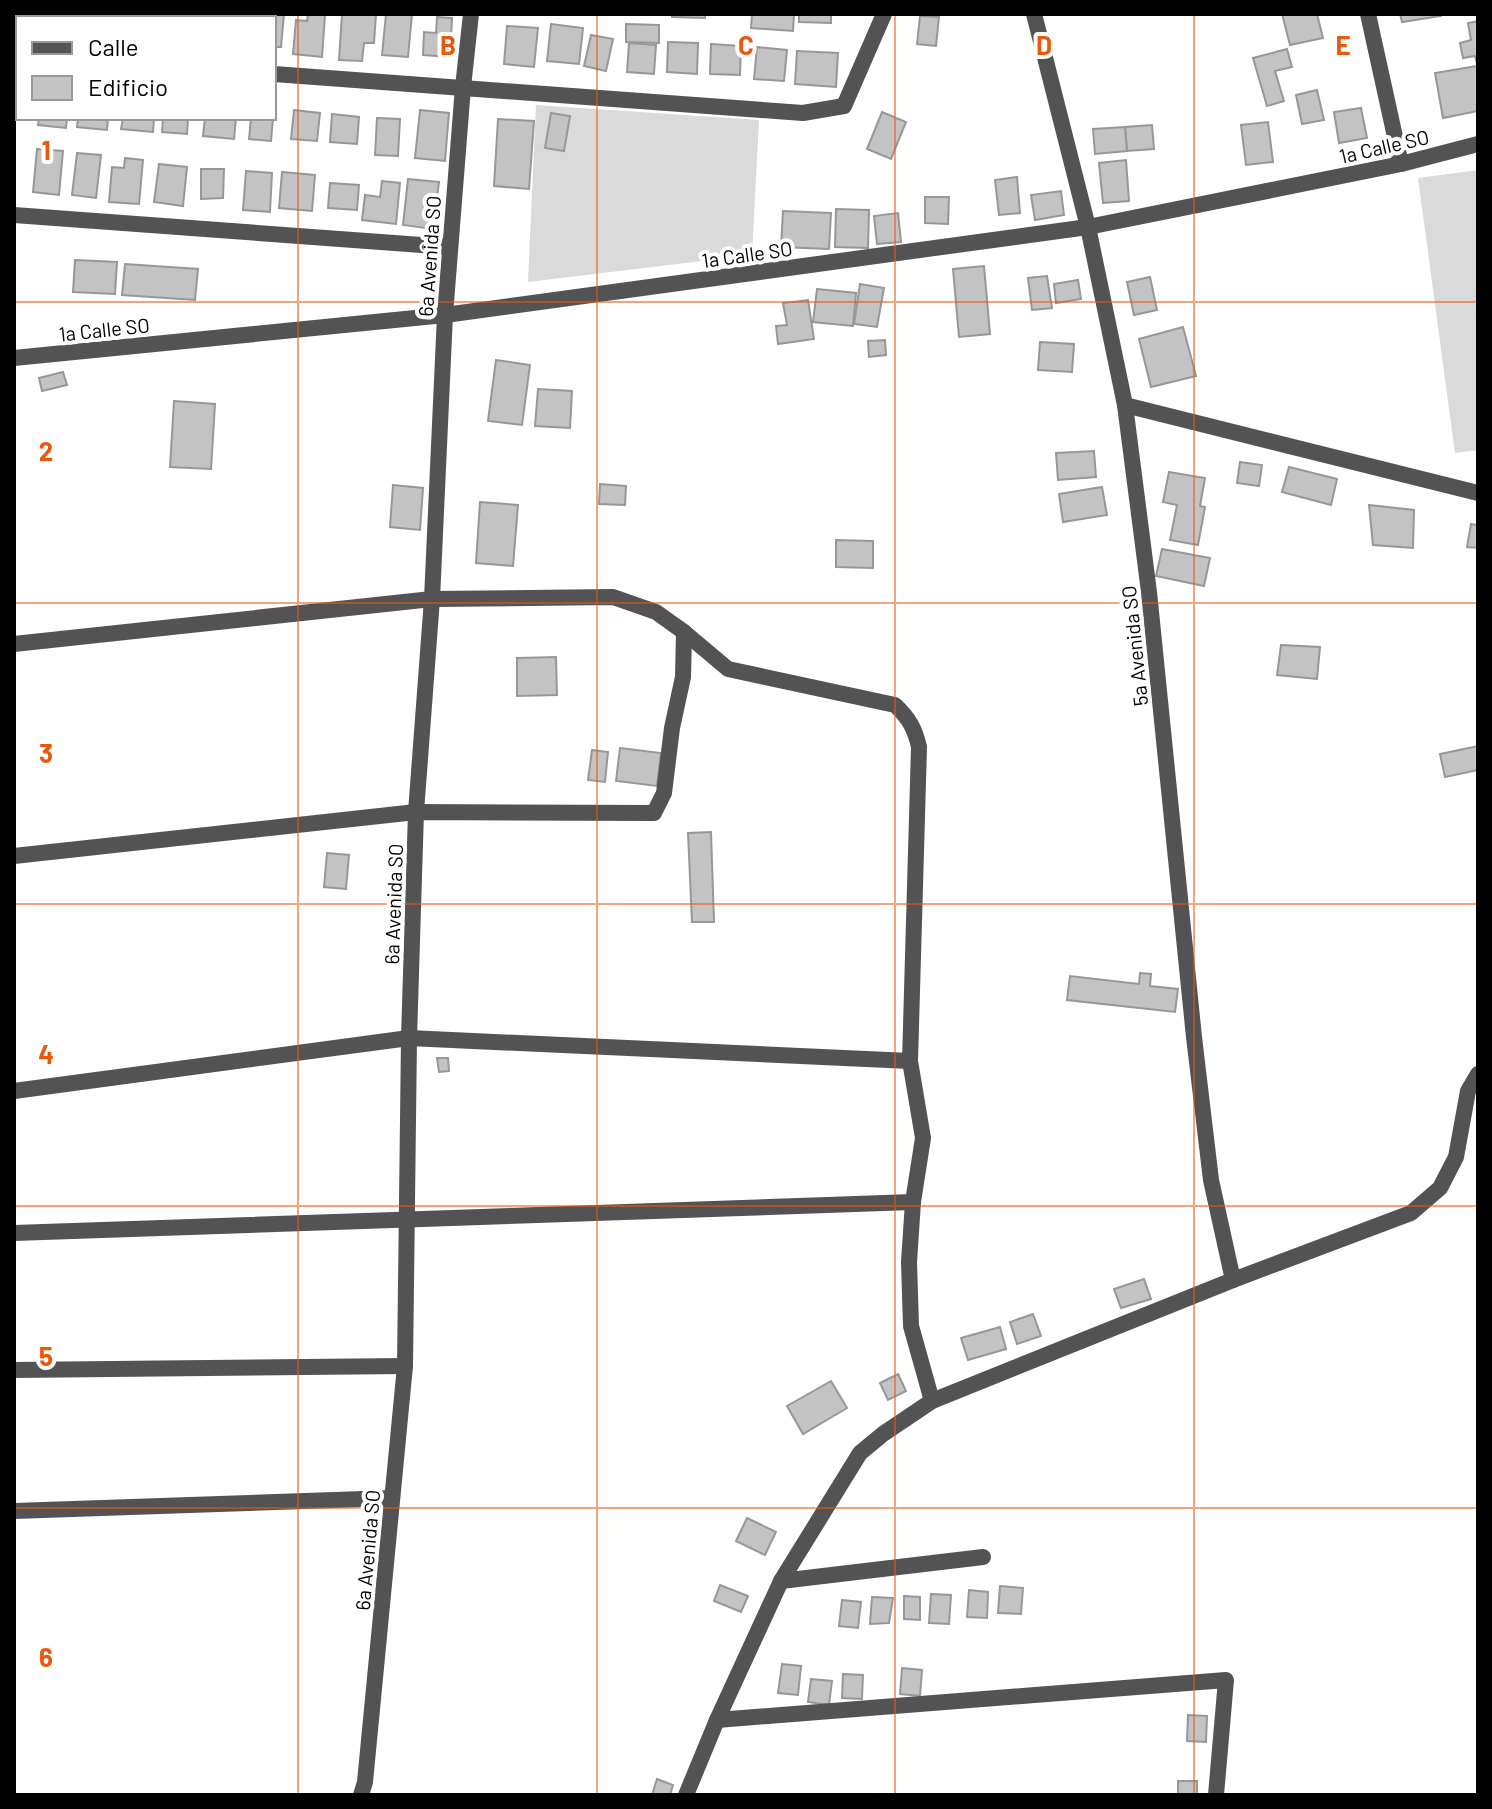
<svg xmlns="http://www.w3.org/2000/svg" width="1492" height="1809" font-family="Barlow,sans-serif">
  <rect width="100%" height="100%" fill="#fff"/>
  <g fill="#dadada">
    <path d="M536,105L759,120L752,255L528,282Z"/>
    <path d="M1478,170V450L1455,453L1418,178Z"/>
  </g>
  <g fill="#c3c3c3" stroke="#979797" stroke-width="2">
    <rect x="44" y="14" width="28" height="4"/>
    <path d="M87,14H113L112,18H86Z"/>
    <path d="M122,14H164L163,18H122Z"/>
    <path d="M263,14H284L281,47H274V18H263Z"/>
    <path d="M308,14L325,15L322,57L293,54L296,20L307,21Z"/>
    <path d="M342,14H376L374,43H364L362,61L339,60Z"/>
    <path d="M386,14H412L408,57L382,55Z"/>
    <path d="M672,14H705V18L672,17Z"/>
    <path d="M752,14H794L793,31L751,28Z"/>
    <path d="M799,14H831V23L799,22Z"/>
    <path d="M1282,14H1317L1323,38L1290,45Z"/>
    <path d="M1400,14H1441V16L1402,22Z"/>
    <path d="M920,16L939,17L936,46L917,44Z"/>
    <path d="M437,17L452,18L450,57L423,55L424,32L436,33Z"/>
    <path d="M1478,21V64H1477L1475,56L1463,58L1460,43L1471,40L1468,23Z"/>
    <path d="M551,24L583,28L579,64L547,61Z"/>
    <path d="M626,24L659,25V43L626,42Z"/>
    <path d="M507,26L538,28L534,67L504,64Z"/>
    <path d="M591,35L613,39L606,71L584,66Z"/>
    <path d="M668,42L698,43L697,74L667,72Z"/>
    <path d="M629,43L656,45L654,74L627,72Z"/>
    <path d="M711,44L741,46L740,75L710,74Z"/>
    <path d="M757,47L787,50L784,81L754,79Z"/>
    <path d="M1287,49L1292,67L1275,71L1284,101L1267,106L1253,58Z"/>
    <path d="M797,51L838,53L836,87L795,84Z"/>
    <path d="M1477,66L1478,111L1443,118L1435,73Z"/>
    <path d="M1317,90L1324,120L1302,124L1296,95Z"/>
    <path d="M1361,108L1367,138L1339,143L1334,112Z"/>
    <path d="M294,110L320,113L317,141L291,139Z"/>
    <path d="M420,110L449,113L445,161L415,158Z"/>
    <path d="M882,112L906,122L891,159L867,149Z"/>
    <path d="M551,113L570,116L564,151L545,148Z"/>
    <path d="M332,114L359,117L357,144L330,142Z"/>
    <path d="M39,118H67L66,128L38,125Z"/>
    <path d="M78,118H108L107,130L77,127Z"/>
    <path d="M123,118H154L153,132L121,129Z"/>
    <path d="M163,118H188L187,134L162,132Z"/>
    <path d="M205,118H236L234,139L203,136Z"/>
    <path d="M251,118H273L271,141L249,139Z"/>
    <path d="M377,118L400,119L398,156L375,155Z"/>
    <path d="M498,119L534,121L529,189L494,186Z"/>
    <path d="M1268,122L1273,162L1246,165L1241,125Z"/>
    <path d="M1152,125L1154,149L1127,151L1125,127Z"/>
    <path d="M1125,127L1127,151L1095,154L1093,129Z"/>
    <path d="M37,149L63,151L59,195L33,192Z"/>
    <path d="M77,153L101,155L96,198L72,195Z"/>
    <path d="M125,158L143,160L139,204L109,202L112,167L124,168Z"/>
    <path d="M1126,160L1129,201L1103,203L1099,163Z"/>
    <path d="M159,164L187,167L183,206L154,202Z"/>
    <path d="M201,169H224L223,198L201,199Z"/>
    <path d="M246,171L272,173L270,212L243,210Z"/>
    <path d="M282,172L315,175L312,211L279,208Z"/>
    <path d="M1017,177L1020,213L999,215L995,180Z"/>
    <path d="M408,179L439,182L433,229L403,225Z"/>
    <path d="M382,181L400,183L396,224L362,220L365,195L380,197Z"/>
    <path d="M330,183L359,185L357,210L328,208Z"/>
    <path d="M1061,191L1064,215L1035,220L1031,195Z"/>
    <path d="M925,197H949L948,224L925,223Z"/>
    <path d="M836,209L869,210L868,248L835,247Z"/>
    <path d="M783,211L831,213L829,249L781,247Z"/>
    <path d="M898,213L901,242L877,244L874,216Z"/>
    <path d="M75,260L117,262L115,294L73,292Z"/>
    <path d="M125,264L198,269L195,300L122,295Z"/>
    <path d="M984,266L990,334L959,337L953,269Z"/>
    <path d="M1047,276L1052,308L1032,310L1028,278Z"/>
    <path d="M1150,277L1157,310L1134,315L1127,282Z"/>
    <path d="M1078,280L1081,299L1056,303L1054,284Z"/>
    <path d="M860,284L884,288L877,327L854,324Z"/>
    <path d="M817,289L856,293L853,326L813,322Z"/>
    <path d="M808,300L814,339L778,344L776,326L787,325L783,303Z"/>
    <path d="M1183,327L1196,376L1151,387L1139,339Z"/>
    <path d="M885,340L886,355L869,357L868,341Z"/>
    <path d="M1040,342L1074,344L1072,372L1038,370Z"/>
    <path d="M496,360L530,365L522,425L488,421Z"/>
    <path d="M63,372L67,385L42,391L39,378Z"/>
    <path d="M538,389L572,391L570,428L535,426Z"/>
    <path d="M174,401L215,404L211,469L170,467Z"/>
    <path d="M1094,451L1096,477L1058,480L1056,453Z"/>
    <path d="M1240,462L1262,465L1259,486L1237,483Z"/>
    <path d="M1289,467L1337,479L1331,505L1282,492Z"/>
    <path d="M1169,472L1205,478L1200,506L1205,507L1198,545L1170,540L1177,505L1163,502Z"/>
    <path d="M600,484L626,486L625,505L599,504Z"/>
    <path d="M393,485L423,488L420,530L390,527Z"/>
    <path d="M1102,487L1107,515L1063,522L1059,494Z"/>
    <path d="M480,502L518,505L513,566L476,563Z"/>
    <path d="M1369,505L1414,510L1413,548L1373,545Z"/>
    <path d="M1471,524L1478,525V548L1467,547Z"/>
    <path d="M836,540L873,541V568L836,567Z"/>
    <path d="M1162,549L1210,558L1204,586L1156,576Z"/>
    <path d="M1281,645L1320,647L1317,679L1277,675Z"/>
    <path d="M556,657L557,695L517,696V658Z"/>
    <path d="M1478,746V770L1445,777L1440,754Z"/>
    <path d="M620,748L661,753L657,786L616,781Z"/>
    <path d="M592,750L608,752L605,782L588,780Z"/>
    <path d="M711,832L714,922H692L688,833Z"/>
    <path d="M327,853L349,855L346,889L324,887Z"/>
    <path d="M1140,973L1151,974L1150,986L1178,989L1175,1012L1067,1000L1070,976L1139,984Z"/>
    <path d="M437,1058H448L449,1071L439,1072Z"/>
    <path d="M1144,1279L1151,1299L1121,1308L1114,1289Z"/>
    <path d="M1033,1314L1041,1336L1017,1344L1010,1322Z"/>
    <path d="M1000,1327L1006,1349L968,1360L961,1338Z"/>
    <path d="M898,1374L906,1391L888,1400L880,1383Z"/>
    <path d="M831,1381L847,1408L803,1434L787,1406Z"/>
    <path d="M747,1518L776,1532L765,1555L736,1541Z"/>
    <path d="M720,1585L748,1596L741,1612L714,1601Z"/>
    <path d="M1000,1586L1023,1588L1021,1614L998,1613Z"/>
    <path d="M969,1590L988,1592L987,1618L967,1617Z"/>
    <path d="M931,1594L951,1595L949,1624L929,1623Z"/>
    <path d="M904,1596L920,1597V1620L904,1619Z"/>
    <path d="M872,1597L893,1598L889,1623L870,1624Z"/>
    <path d="M842,1600L861,1602L858,1628L839,1626Z"/>
    <path d="M782,1664L801,1666L798,1695L778,1693Z"/>
    <path d="M902,1668L922,1670L920,1696L900,1694Z"/>
    <path d="M843,1674L863,1675L862,1699L842,1698Z"/>
    <path d="M811,1679L832,1681L829,1705L808,1702Z"/>
    <path d="M1188,1715L1207,1716L1206,1742L1187,1741Z"/>
    <path d="M657,1779L673,1785L670,1795H652Z"/>
    <rect x="1178" y="1781" width="19" height="14"/>
  </g>
  <g fill="none" stroke-linecap="round" stroke-linejoin="round">
    <g stroke="#535353" stroke-width="16">
      <path d="M1034,14L1088,227L1125,405L1149,592L1194,1037L1211,1180L1233,1280"/>
      <path d="M1368,14L1401,164"/>
      <path d="M14,56L18,57"/>
      <path d="M274,74L803,113L844,106L884,14"/>
      <path d="M14,215L449,247"/>
      <path d="M14,358L445,315L1088,227L1401,164L1478,144"/>
      <path d="M1125,405L1478,493"/>
      <path d="M14,644L432,599L613,597L656,612L684,632L728,669L895,705C909,718 915,729 919,747L910,1061L923,1138L913,1202L909,1262L911,1326L932,1401"/>
      <path d="M14,856L416,812L654,813L664,793L672,728L683,677L684,632"/>
      <path d="M14,1091L409,1038L910,1061"/>
      <path d="M14,1233L913,1202"/>
      <path d="M14,1370L405,1366"/>
      <path d="M14,1511L392,1498"/>
      <path d="M781,1581L983,1557"/>
      <path d="M717,1720L1226,1680L1216,1795"/>
      <path d="M361,1795L365,1782L405,1366L409,1038L416,812L432,599L445,315L463,87L471,14"/>
      <path d="M686,1795L717,1720L781,1581L860,1453L883,1434L932,1401L1233,1280L1411,1213L1440,1188L1456,1157L1468,1091L1478,1074"/>
    </g>
  </g>
  <path fill="none" stroke="#e8590c" stroke-width="2" stroke-opacity="0.55" d="M298,14V1795M597,14V1795M895,14V1795M1194,14V1795M14,302H1478M14,603H1478M14,904H1478M14,1206H1478M14,1508H1478"/>
  <g text-anchor="middle" dominant-baseline="central" stroke-width="8" stroke-linejoin="round" paint-order="stroke">
    <g font-size="20" fill="#000" stroke="#fff">
      <text transform="translate(1384 146) rotate(-13)">1a Calle SO</text>
      <text transform="translate(747 254) rotate(-8)">1a Calle SO</text>
      <text transform="translate(429 256) rotate(-86)">6a Avenida SO</text>
      <text transform="translate(104 329) rotate(-6)">1a Calle SO</text>
      <text transform="translate(1134 646) rotate(-96)">5a Avenida SO</text>
      <text transform="translate(393 904) rotate(-88)">6a Avenida SO</text>
      <text transform="translate(367 1550) rotate(-85)">6a Avenida SO</text>
    </g>
  </g>
  <g font-size="26" text-anchor="middle" font-weight="bold" fill="#e8590c" stroke="#fff" stroke-width="8" stroke-linejoin="round" paint-order="stroke">
    <text x="448" y="55">B</text>
    <text x="746" y="55">C</text>
    <text x="1044" y="55">D</text>
    <text x="1343" y="55">E</text>
    <text x="46" y="160">1</text>
    <text x="46" y="461">2</text>
    <text x="46" y="763">3</text>
    <text x="46" y="1064">4</text>
    <text x="46" y="1366">5</text>
    <text x="46" y="1667">6</text>
  </g>
  <rect width="1492" height="1809" fill="none" stroke="#000000" stroke-width="32"/>
  <rect x="16" y="16" width="260" height="104" fill="#ffffff" stroke="#999999" stroke-width="2"/>
  <rect x="32" y="42" width="40" height="12" fill="#535353" stroke="#999999" stroke-width="2"/>
  <text x="88" y="56" font-size="24" fill="#000000">Calle</text>
  <rect x="32" y="76" width="40" height="24" fill="#c3c3c3" stroke="#999999" stroke-width="2"/>
  <text x="88" y="96" font-size="24" fill="#000000">Edificio</text>
</svg>
